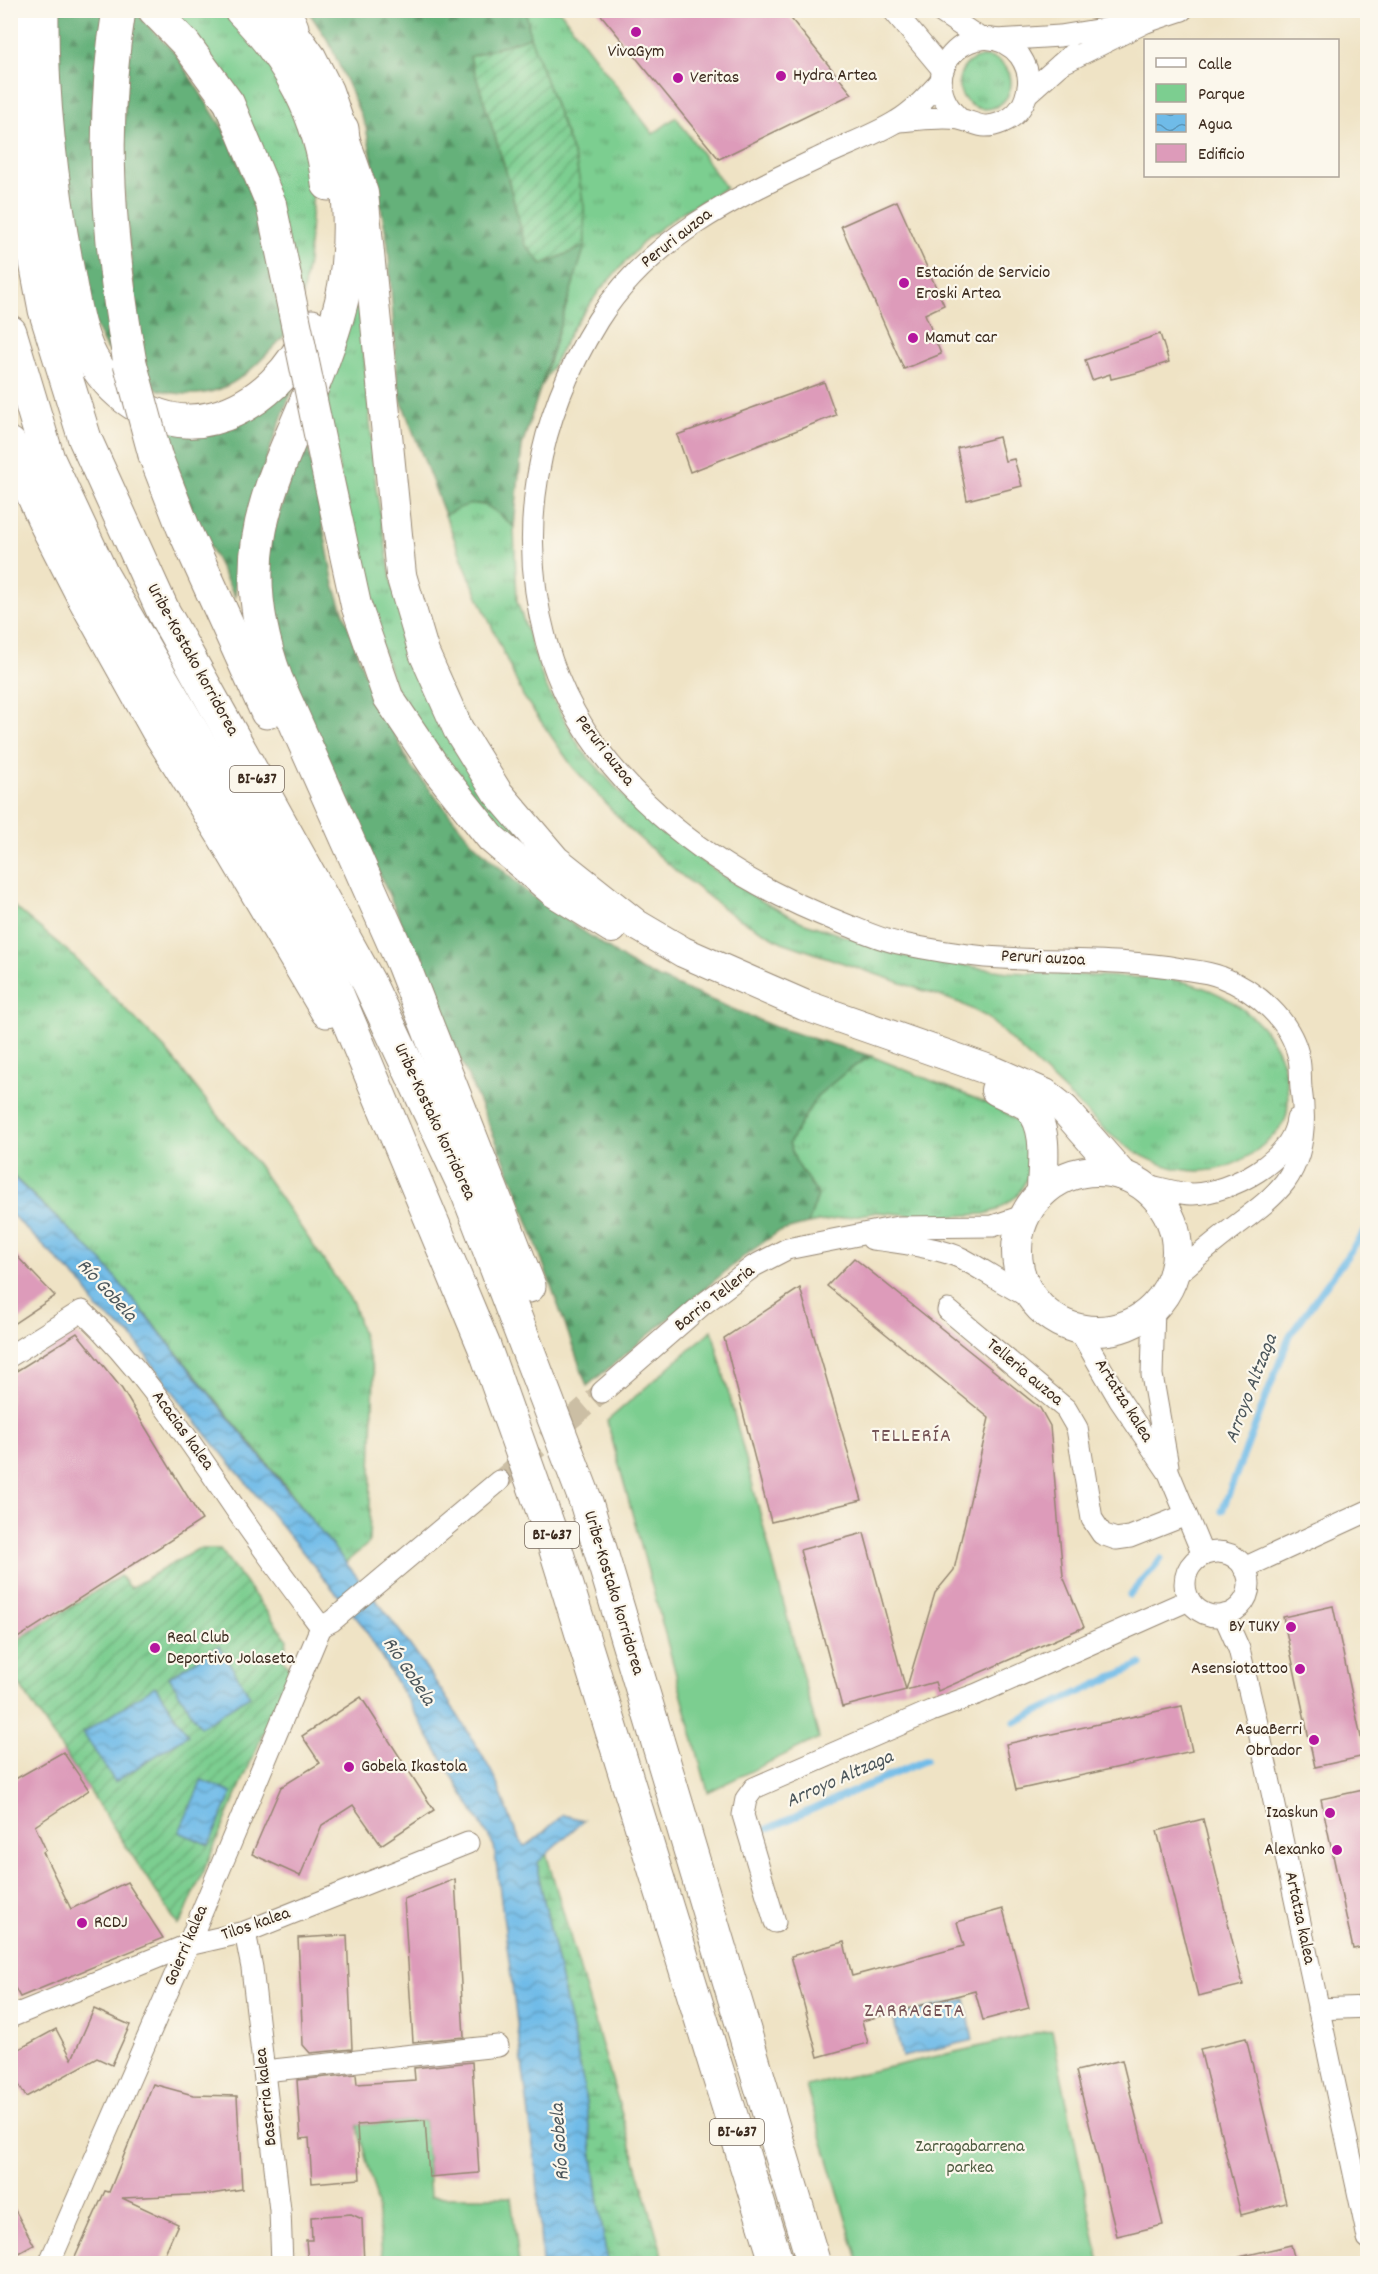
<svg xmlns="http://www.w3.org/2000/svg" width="1378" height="2274" font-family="Dekko,sans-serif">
  <defs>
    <pattern id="grass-tufts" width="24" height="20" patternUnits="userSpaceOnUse" patternTransform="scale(1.5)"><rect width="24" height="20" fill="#7cce90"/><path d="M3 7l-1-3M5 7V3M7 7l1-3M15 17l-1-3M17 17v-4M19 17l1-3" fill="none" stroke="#67a775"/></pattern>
    <pattern id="forest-firs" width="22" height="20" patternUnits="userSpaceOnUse" patternTransform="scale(1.5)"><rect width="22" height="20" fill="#65b17a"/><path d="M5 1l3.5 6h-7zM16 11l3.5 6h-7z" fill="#549063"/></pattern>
    <pattern id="wetland-marsh" width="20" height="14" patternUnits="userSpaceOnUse" patternTransform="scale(1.5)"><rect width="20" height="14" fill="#7cce90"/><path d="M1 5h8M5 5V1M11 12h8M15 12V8" fill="none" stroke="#67a775"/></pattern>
    <pattern id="garden-furrows" width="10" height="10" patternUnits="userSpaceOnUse" patternTransform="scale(1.5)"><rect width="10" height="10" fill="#7cce90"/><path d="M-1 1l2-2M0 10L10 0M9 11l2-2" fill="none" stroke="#67a775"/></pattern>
    <pattern id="water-waves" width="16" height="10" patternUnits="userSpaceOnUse" patternTransform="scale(1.5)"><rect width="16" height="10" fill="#6fbbe8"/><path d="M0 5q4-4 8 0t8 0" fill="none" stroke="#5c98bb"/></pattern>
  </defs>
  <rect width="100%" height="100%" fill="#fbf7ec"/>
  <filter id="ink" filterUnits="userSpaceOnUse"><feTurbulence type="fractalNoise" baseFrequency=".0167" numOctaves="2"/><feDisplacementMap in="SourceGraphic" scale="12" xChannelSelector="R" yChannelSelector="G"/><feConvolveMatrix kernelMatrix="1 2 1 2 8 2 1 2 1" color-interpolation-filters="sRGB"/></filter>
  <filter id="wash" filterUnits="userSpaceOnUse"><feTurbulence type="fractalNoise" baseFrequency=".008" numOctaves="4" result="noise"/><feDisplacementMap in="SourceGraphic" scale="24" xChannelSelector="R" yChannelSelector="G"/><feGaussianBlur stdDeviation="1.35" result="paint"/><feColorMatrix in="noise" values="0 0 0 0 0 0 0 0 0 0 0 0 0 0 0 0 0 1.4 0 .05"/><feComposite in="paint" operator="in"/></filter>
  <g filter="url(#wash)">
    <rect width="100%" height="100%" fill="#efe3c5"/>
    <g fill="url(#grass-tufts)" stroke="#5c7c57" stroke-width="1.5">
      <path d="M172,11H225L252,32L300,119L313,190L308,262L302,297Z"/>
      <path d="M526,11H560L653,134L676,117L726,188L684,211L647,238L600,290L572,329L542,386L567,302L576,162L530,37Z"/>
      <circle cx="985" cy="83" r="26"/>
      <path d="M359,296L376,488L393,589L553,875L493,828L398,696L362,590L323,384Z"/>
      <path d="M468,503L490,506L514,527L517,601L545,685L581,749L625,798L693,855L756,898L802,922L903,956L1008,972L1170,979C1225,988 1280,1023 1287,1084C1288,1094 1289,1110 1285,1120C1279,1132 1267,1142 1257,1150C1207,1189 1151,1168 1107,1132L987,1017L960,1003L782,942L731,914L676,871L628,828L572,766L523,696L468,574L445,515Z"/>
      <path d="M10,903L70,953L165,1049L257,1164L353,1303L374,1373L369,1543L344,1564L294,1496L102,1261L11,1174Z"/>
      <path d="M871,1056L996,1107L1010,1116L1023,1125L1030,1146L1031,1172L1017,1196L997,1210L984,1214L936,1217L877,1212L808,1224L818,1195L796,1162L789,1143L817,1096L847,1071Z"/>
    </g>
    <g fill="url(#forest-firs)" stroke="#506e4c" stroke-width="1.5">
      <path d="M55,11H110L121,362L106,348L85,304L51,67Z"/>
      <path d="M134,11L175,53L228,137L257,209L285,335C244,379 217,408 153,388L139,344L122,172L126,80Z"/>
      <path d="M308,11H526L530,37L470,57L506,171L525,244L542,264L585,246L522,446L514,527C485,502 481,496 445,515L398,392L388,244L366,127L329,42Z"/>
      <path d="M295,383C268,452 240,523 235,597L192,511L164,427Z"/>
      <path d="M305,430L334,585L364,672L410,765L473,843L529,894L640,970L775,1027L871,1056L847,1071L817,1096L789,1143L796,1162L818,1195L808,1224L778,1232L743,1257L587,1386L515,1185L407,935L289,673L270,606L266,556Z"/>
    </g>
    <path fill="url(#wetland-marsh)" stroke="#5c7c57" stroke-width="1.5" d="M546,1853L665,2263H607L583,2081L538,1873V1862Z"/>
    <g fill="#7cce90" stroke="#5c7c57" stroke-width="1.5">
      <path d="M712,1330L819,1738L708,1792L607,1421Z"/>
      <path d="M1052,2030L1100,2263H859L806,2086Z"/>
      <path d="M425,2120L430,2197H511L519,2263H383L376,2197L357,2125Z"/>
    </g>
    <g fill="url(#garden-furrows)" stroke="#5c7c57" stroke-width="1.5">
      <path d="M530,37L576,162L584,206L585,246L542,264L525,244L506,171L470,57Z"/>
      <path d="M198,1549H220L287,1639L283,1659L291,1669L182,1921L178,1925L11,1672V1644L120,1576L130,1588Z"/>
    </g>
    <g fill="url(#water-waves)" stroke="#557283" stroke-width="1.5">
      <path d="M10,1174L102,1261L384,1610C423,1662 460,1715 491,1771C504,1795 509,1824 524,1846C534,1844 552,1823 563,1815L584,1820L538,1862V1873L583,2081L607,2263H542L537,2177L494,1846L363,1626L190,1414L131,1335L96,1308L85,1287L11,1214Z"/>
      <path d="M219,1646L250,1696L200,1727L169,1677Z"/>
      <path d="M155,1686L188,1735L115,1782L83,1733Z"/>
      <path d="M202,1780L232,1793L209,1845L179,1832Z"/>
      <path d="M965,1999L973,2040L902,2057L893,2016Z"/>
    </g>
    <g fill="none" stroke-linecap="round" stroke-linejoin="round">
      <g stroke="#6fbbe8" stroke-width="7">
        <path d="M1222,1511L1290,1335L1368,1227"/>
        <path d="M1130,1595L1161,1559"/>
        <path d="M1015,1722L1141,1664"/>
        <path d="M767,1829L926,1760"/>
      </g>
    </g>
    <g id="blocks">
      <g fill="#dd9bba">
        <path d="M597,10H784L852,94L719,159Z"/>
        <path d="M897,201L944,305L925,314L941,354L904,369L841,226Z"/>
        <path d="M1160,334L1169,362L1136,373L1111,379L1110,374L1092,380L1085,360Z"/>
        <path d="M824,382L836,415L690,472L677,435Z"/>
        <path d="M999,437L1005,461L1014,459L1022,486L967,500L957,448Z"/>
        <path d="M10,1249L55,1296L10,1326Z"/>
        <path d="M854,1258L1040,1408L1050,1426L1063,1576L1084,1627L938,1691L935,1682L906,1690L935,1593L954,1570L989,1418L827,1286Z"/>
        <path d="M800,1288L862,1500L771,1522L724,1338Z"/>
        <path d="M77,1333L122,1389L202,1520L10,1643V1375Z"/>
        <path d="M864,1533L906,1690L842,1707L800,1550Z"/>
        <path d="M1333,1606L1365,1756L1315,1767L1283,1617Z"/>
        <path d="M361,1697L434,1810L381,1845L353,1805L322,1825L300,1876L252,1854L281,1787L320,1763L302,1736Z"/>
        <path d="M1182,1706L1192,1751L1016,1790L1006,1744Z"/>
        <path d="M63,1752L89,1790L35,1826L46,1850L43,1852L71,1909L127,1882L163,1938L20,1997L10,1979V1782Z"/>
        <path d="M1368,1789V1946L1353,1949L1321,1799Z"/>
        <path d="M1203,1819L1243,1985L1198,1996L1157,1831Z"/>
        <path d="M455,1879L464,2037L413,2042L404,1899Z"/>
        <path d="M1003,1909L1029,2008L983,2020L975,1991L862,2021L868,2043L818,2057L791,1956L844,1942L852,1976L964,1946L957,1922Z"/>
        <path d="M347,1935L352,2049L310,2053L303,2045L298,1938Z"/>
        <path d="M94,2009L130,2025L112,2065L97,2058L26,2097L10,2070V2054L56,2029L72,2059Z"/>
        <path d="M1246,2038L1286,2203L1241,2215L1200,2049Z"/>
        <path d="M1122,2060L1163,2225L1117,2236L1076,2071Z"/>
        <path d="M472,2062L479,2173L429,2177L425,2120L357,2125L360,2179L312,2183L309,2138L301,2139L297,2080L356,2074L357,2084L415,2080L414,2068Z"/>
        <path d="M153,2084L193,2095L237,2096L242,2189L211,2194L122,2198L178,2224L160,2264H72L105,2191L109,2192Z"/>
        <path d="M10,2201L34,2245L10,2258Z"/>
        <path d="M351,2214L362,2219L364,2264H308L306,2240H312L311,2217Z"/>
        <path d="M1291,2245L1296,2264H1240L1239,2257Z"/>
      </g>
    </g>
  </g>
  <g filter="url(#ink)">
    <use href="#blocks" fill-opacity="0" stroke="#958672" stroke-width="1.5"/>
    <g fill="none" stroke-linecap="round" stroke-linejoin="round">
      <path stroke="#cbbea4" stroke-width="21" stroke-dasharray="21 10" stroke-linecap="butt" d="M499,1481L602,1392"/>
      <g stroke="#958672" stroke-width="23">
        <g id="street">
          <path d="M893,10L943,70"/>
          <path d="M938,10L981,39"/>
          <path d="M996,40L1060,36L1146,22"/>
          <path d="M1061,64L1146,22L1182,10"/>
          <path d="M941,81C928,95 914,111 897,121C873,136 843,146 817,159C734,198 649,239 598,320C537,418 516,530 546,641C582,779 715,874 842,923C860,930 879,939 898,943C926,949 957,954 985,957C1051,962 1117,958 1182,969C1195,971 1209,972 1221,977C1255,990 1292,1020 1299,1059C1301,1068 1300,1078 1301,1088C1306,1120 1305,1154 1285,1182C1269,1203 1245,1218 1225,1234C1207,1248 1190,1263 1172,1278"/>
          <path d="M1027,94L1072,54"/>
          <path d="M899,121C918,120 940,116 959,119C978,123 981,131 1003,122C1018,116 1026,102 1028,87C1030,76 1026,65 1020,56C981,7 906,71 960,119"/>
          <path d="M1142,1184C1158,1187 1177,1194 1193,1194C1231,1192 1292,1161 1297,1119"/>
          <path d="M872,1239C894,1241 944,1249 963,1259C987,1272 1008,1287 1033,1299"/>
          <path d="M1154,1307L1152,1375L1168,1466"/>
          <path d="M948,1310L1066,1409L1077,1428L1092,1519L1102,1534L1116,1539L1130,1537L1186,1515"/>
          <path d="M1078,1328L1119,1399L1169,1473L1203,1555"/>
          <path d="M10,1356L82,1311C147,1373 193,1447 243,1520C268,1556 295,1592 321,1627"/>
          <path d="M602,1392L702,1305L754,1266L787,1249L898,1227L993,1226L1026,1215"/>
          <circle cx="1217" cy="1584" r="32"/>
          <path d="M1244,1568L1368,1511"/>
          <path d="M1224,1615L1239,1649L1259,1732L1368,2238"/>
          <path d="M321,1627L332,1621L499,1481"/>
          <path d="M775,1922L743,1815L746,1799L754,1788L931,1711L977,1694L1189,1600"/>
          <path d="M245,1932L252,1968L280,2210L282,2264"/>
          <path d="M1318,2009L1368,2007"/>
          <path d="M10,2017L188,1945L245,1932L468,1843"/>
          <path d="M264,2071L498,2046"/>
          <path d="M49,2264L188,1945L321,1627"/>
        </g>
      </g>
      <g stroke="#958672" stroke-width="32">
        <g id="secondary">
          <path d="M153,10L186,44L229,103L271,204"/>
          <path d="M277,10L311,57L328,91L363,193L401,575L424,653L458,729L497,792L555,860L637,925L683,952L804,1005L995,1072L1045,1094L1064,1109L1122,1175"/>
          <path d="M328,477L356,605L388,697L437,770L491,838L554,892L612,928"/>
          <path d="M996,1090C1005,1095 1021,1100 1029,1107C1050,1129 1042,1166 1042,1192"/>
          <circle cx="1097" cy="1251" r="80"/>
        </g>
      </g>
      <g stroke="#958672" stroke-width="35">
        <g id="highway">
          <path d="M14,10L12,34L22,188L45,310L85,439L164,613L369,983L468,1194L586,1502L814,2264"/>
          <path d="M42,10C41,97 51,182 67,267C73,299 78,340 97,367C123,405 168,430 213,418C259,406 295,369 312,326"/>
          <path d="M119,10C99,130 109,245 130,363"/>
          <path d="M241,10C288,57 321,117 328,184"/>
          <path d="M284,10L292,28"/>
          <path d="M342,129C349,192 356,256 337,318C296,457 219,524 276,679L403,964L529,1286"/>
          <path d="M10,332L48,459L102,575L320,953L484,1346L551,1534L777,2264"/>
          <path d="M10,444L47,526L84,598L157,729L225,838L327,1011"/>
          <path d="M155,455L183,527L267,712"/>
        </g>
      </g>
      <use href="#street" stroke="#fff" stroke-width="21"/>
      <use href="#secondary" stroke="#fff" stroke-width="30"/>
      <use href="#highway" stroke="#fff" stroke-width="33"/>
      <g stroke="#958672" stroke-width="32" stroke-linecap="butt">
        <path id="secondary-bridge" d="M271,204L328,477"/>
      </g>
      <g stroke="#958672" stroke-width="35" stroke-linecap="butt">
        <path id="highway-bridge" d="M130,363L155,455"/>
      </g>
      <use href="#secondary-bridge" stroke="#fff" stroke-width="30"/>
      <use href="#highway-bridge" stroke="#fff" stroke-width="33"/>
    </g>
  </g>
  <g fill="#b5179e" stroke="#fbf7ec" stroke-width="2">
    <circle cx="636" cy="32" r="6"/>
    <circle cx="781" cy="76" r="6"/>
    <circle cx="678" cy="78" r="6"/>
    <circle cx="904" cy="283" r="6"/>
    <circle cx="913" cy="338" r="6"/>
    <circle cx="1291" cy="1627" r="6"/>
    <circle cx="155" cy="1648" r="6"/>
    <circle cx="1300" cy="1669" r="6"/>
    <circle cx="1314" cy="1740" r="6"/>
    <circle cx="349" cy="1767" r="6"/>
    <circle cx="1330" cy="1813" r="6"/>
    <circle cx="1337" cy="1850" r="6"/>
    <circle cx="82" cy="1923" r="6"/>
  </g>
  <g text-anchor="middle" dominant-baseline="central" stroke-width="4.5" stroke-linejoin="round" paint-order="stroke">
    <g fill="#fbf7ec" stroke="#75685c" stroke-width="1.5">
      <rect x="230" y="766" width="54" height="26" rx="4.5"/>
      <rect x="525" y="1522" width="54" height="26" rx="4.5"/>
      <rect x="710" y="2119" width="54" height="26" rx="4.5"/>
    </g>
    <g font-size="16" font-weight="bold" fill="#3b2a1e">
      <text x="257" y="779">BI-637</text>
      <text x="552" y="1535">BI-637</text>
      <text x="737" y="2132">BI-637</text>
    </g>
    <g font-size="18" fill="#3b2a1e" stroke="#fbf7ec" text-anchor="start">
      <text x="636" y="52" text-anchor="middle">VivaGym</text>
      <text x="793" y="76">Hydra Artea</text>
      <text x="690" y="78">Veritas</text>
      <text x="916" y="273">Estación de Servicio<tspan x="916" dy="21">Eroski Artea</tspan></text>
      <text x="925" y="338">Mamut car</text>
      <text x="1279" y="1627" text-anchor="end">BY TUKY</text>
      <text x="167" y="1638">Real Club<tspan x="167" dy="21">Deportivo Jolaseta</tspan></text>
      <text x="1288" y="1669" text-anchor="end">Asensiotattoo</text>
      <text x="1302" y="1730" text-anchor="end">AsuaBerri<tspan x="1302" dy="21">Obrador</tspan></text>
      <text x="361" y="1767">Gobela Ikastola</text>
      <text x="1318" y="1813" text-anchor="end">Izaskun</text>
      <text x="1325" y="1850" text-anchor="end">Alexanko</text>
      <text x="94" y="1923">RCDJ</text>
    </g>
    <g font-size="18" fill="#3b2a1e" stroke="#fbf7ec">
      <text transform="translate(677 239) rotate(-38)">Peruri auzoa</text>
      <text transform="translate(192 660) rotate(61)">Uribe-Kostako korridorea</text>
      <text transform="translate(604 751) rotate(52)">Peruri auzoa</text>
      <text transform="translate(1043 959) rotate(3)">Peruri auzoa</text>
      <text transform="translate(434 1122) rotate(65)">Uribe-Kostako korridorea</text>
      <text transform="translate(715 1299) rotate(-38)">Barrio Telleria</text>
      <text transform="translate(1024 1373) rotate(40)">Telleria auzoa</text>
      <text transform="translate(1123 1401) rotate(58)">Artatza kalea</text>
      <text transform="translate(182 1431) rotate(54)">Acacias kalea</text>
      <text transform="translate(613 1593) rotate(73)">Uribe-Kostako korridorea</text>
      <text transform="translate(1299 1918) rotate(78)">Artatza kalea</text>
      <text transform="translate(256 1925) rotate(-19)">Tilos kalea</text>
      <text transform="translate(187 1946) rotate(-67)">Goierri kalea</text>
      <text transform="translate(267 2097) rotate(-96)">Baserria kalea</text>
    </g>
    <g font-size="18" fill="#4e5b40" stroke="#fbf7ec">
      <text x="970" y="2147">Zarragabarrena<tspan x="970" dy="21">parkea</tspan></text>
    </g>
    <g font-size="20" font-style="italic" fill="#4b565b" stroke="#fbf7ec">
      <text transform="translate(106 1291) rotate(47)">Río Gobela</text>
      <text transform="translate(1252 1389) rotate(-69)">Arroyo Altzaga</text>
      <text transform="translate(408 1672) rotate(56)">Río Gobela</text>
      <text transform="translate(840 1780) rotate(-24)">Arroyo Altzaga</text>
      <text transform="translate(561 2142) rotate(-94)">Río Gobela</text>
    </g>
    <g font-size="20" letter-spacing="1.5" fill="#745255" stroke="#fbf7ec">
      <text x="912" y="1437">TELLERÍA</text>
      <text x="915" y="2012">ZARRAGETA</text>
    </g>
  </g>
  <rect width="1378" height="2274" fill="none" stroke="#fbf7ec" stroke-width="36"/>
  <rect x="1144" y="39" width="195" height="138" fill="#fbf7ec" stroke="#aea59a" stroke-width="1.5"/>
  <rect x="1156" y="58" width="30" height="9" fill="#ffffff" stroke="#aea59a" stroke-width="1.5"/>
  <text x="1198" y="69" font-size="18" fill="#3b2a1e">Calle</text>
  <rect x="1156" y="84" width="30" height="18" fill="#7cce90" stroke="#aea59a" stroke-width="1.5"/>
  <text x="1198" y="99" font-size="18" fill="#3b2a1e">Parque</text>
  <rect x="1156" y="114" width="30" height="18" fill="url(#water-waves)" stroke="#aea59a" stroke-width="1.5"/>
  <text x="1198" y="129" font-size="18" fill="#3b2a1e">Agua</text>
  <rect x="1156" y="144" width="30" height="18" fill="#dd9bba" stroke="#aea59a" stroke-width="1.5"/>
  <text x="1198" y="159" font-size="18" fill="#3b2a1e">Edificio</text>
</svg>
